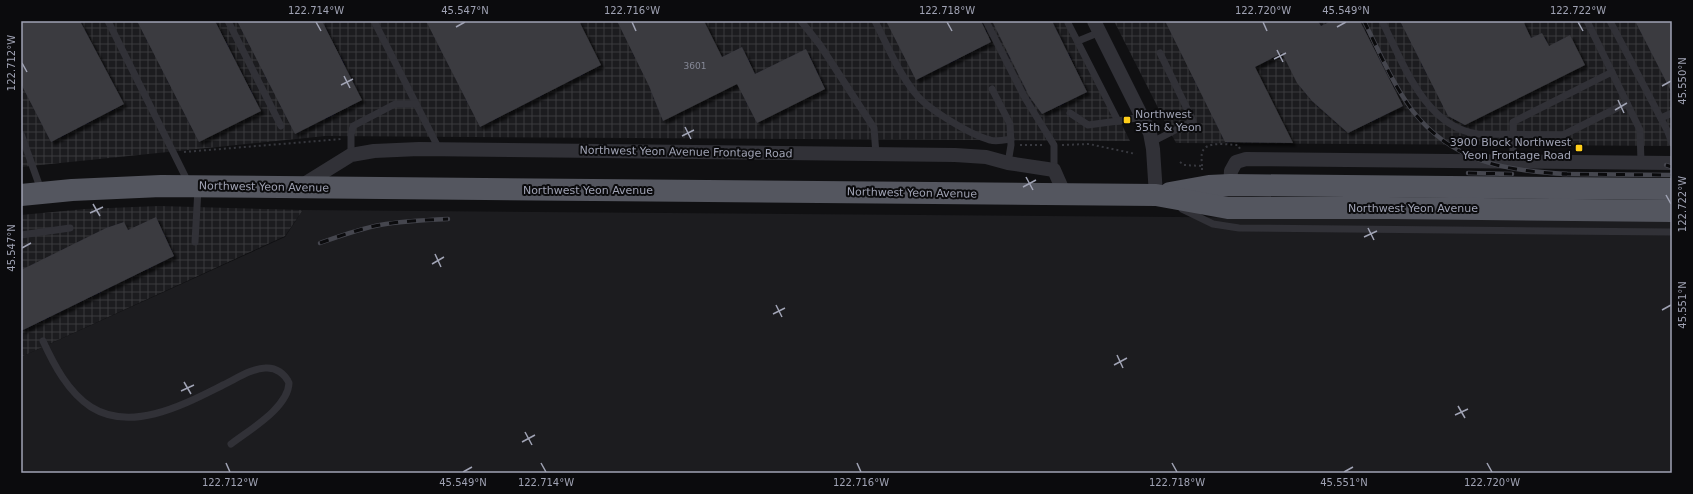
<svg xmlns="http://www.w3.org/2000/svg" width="1693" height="494" font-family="'DejaVu Sans',sans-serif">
  <defs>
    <pattern id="industrial-grid" width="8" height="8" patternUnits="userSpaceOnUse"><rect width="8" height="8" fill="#1c1c1f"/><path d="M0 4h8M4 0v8" fill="none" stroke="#3a3a3d"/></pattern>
    <filter id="shadow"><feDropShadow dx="3.5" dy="3.5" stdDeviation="1" flood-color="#0009"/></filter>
  </defs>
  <rect width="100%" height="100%" fill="#101012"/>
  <path fill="#1c1c1f" d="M303,210L1672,221V473H21V357L285,237Z"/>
  <g fill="url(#industrial-grid)">
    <path d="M21,21H1070L1130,141L325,136L21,167Z"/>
    <path d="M1114,21H1672V146L1176,143Z"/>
    <path d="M159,206L303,210L285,236L21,357V215L85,209Z"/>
  </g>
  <g fill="#3a3a40" filter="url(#shadow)">
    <path d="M21,21H80L124,104L51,142L21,84Z"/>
    <path d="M137,21H215L261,111L199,142Z"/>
    <path d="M237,21H322L362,100L295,134Z"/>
    <path d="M426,21H579L601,65L480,127Z"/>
    <path d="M617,21H704L722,57L742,47L755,74L806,49L825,89L757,123L737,84L663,121L649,86Z"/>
    <path d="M886,21H981L991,42L916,80Z"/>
    <path d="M992,21H1052L1087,92L1042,114L1029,96Z"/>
    <path d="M1165,21H1318L1321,26L1331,21H1360L1403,106L1348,133L1312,101L1297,83L1282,53L1255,67L1293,143L1225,142Z"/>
    <path d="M1400,21H1523L1531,38L1542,33L1549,46L1570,35L1585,65L1465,125L1448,116Z"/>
    <path d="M1635,21H1672V93Z"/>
    <path d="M156,217L174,256L21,331V270L106,228L124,222L128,230Z"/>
  </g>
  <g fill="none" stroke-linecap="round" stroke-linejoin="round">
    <g stroke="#37383e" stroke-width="2" stroke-dasharray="2 3" stroke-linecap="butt">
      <path d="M1020,145H1044"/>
      <path d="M1062,145L1089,144L1136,154"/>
      <path d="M184,152L342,139"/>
      <path d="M1180,162L1184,165L1202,166V171"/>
      <path d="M1202,166C1202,162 1201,157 1202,153C1205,140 1228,145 1238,145L1240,149"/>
    </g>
    <g stroke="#313137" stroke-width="7">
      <path d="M108,21L188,182"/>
      <path d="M228,21L281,126"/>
      <path d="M374,21L439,149"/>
      <path d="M801,21L820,45L874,128L876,154"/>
      <path d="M875,21C887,45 898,72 915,93C927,109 971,135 990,140C996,142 1005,140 1011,139"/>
      <path d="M986,21L1025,98L1054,145V170"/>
      <path d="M1382,21C1403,63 1425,127 1478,134L1563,135L1627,103"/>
      <path d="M1587,21L1640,130L1641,162"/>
      <path d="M1610,21L1668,132"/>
      <path d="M1068,23L1118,121"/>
      <path d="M1078,41L1100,32"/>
      <path d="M992,89L1010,124L1011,145L1008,163"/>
      <path d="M1070,113L1088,125L1118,121L1142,117"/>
      <path d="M1661,118L1672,113"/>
      <path d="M1672,132H1668L1672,143"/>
      <path d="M21,134L41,190"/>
      <path d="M1152,142L1193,121L1160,53"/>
      <path d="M351,155V135L353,126L395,104H416"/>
      <path d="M1513,161V122L1612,72"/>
      <path d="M1182,209L1213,224L1239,228L1672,232"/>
      <path d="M21,235L70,228"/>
      <path d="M195,242L198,189"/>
      <path d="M43,341C54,365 68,392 91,407C132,433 185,404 223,385C236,379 250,369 265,368C276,367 285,374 289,383C288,408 249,430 231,444"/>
    </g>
    <g stroke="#313137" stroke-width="14">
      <path d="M1094,21L1150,133L1153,149L1156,195"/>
      <path d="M1230,185L1231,171L1236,162L1246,159L1672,163"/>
      <path d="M301,186L351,155L374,151L419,149L955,155L986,157L1008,163L1054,170L1065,195"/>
    </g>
    <g stroke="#54565f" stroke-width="22">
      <path d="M1170,193L1209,186L1230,185L1672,189"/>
      <path d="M21,195L72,190L161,186L1156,195L1228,208H1389L1672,211"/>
    </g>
    <g stroke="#45464e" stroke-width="4.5">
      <g id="rail">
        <path d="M1364,21C1379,51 1392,83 1412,110C1452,162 1505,171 1567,174"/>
        <path d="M1666,165L1672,167"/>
        <path d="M1468,173L1512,174"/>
        <path d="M1562,174L1672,175"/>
        <path d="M320,243C340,236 359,229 380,225C402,221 425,220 448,219"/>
      </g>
    </g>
    <use href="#rail" stroke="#0b0b0d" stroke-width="3" stroke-dasharray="9" stroke-linecap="butt"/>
  </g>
  <path fill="none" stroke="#a0a3b4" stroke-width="1.5" d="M316,22L321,31M632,22L636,31M947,22L952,31M1263,22L1267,31M1578,22L1583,31M456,27L465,22M1337,27L1346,22M1277,50L1283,62M1274,59L1286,53M22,63L27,72M344,76L350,88M341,85L353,79M1662,86L1671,81M1618,100L1624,113M1615,110L1627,103M685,127L691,139M682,136L694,130M1026,177L1033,190M1023,187L1036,180M1666,195L1671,204M93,204L100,216M90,213L103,207M1368,228L1374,240M1364,237L1377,231M22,248L31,243M435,254L441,267M432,264L444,257M776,305L782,317M1662,310L1671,305M773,314L785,308M1117,355L1123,368M1114,365L1127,358M184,382L191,394M181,391L194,385M1458,406L1465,418M1455,415L1468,409M525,432L532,445M522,442L535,435M226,463L230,472M541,463L546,472M857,463L861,472M1172,463L1177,472M1487,463L1492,472M463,472L472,467M1344,472L1353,467"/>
  <g fill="#ffce1a" stroke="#0b0b0d" stroke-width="1.5">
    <rect x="1123" y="116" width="8" height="8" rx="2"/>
    <rect x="1575" y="144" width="8" height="8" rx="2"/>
  </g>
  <g text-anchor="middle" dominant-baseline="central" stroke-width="4" stroke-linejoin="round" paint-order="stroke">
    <g font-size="9" fill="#868997">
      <text x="695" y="66">3601</text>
    </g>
    <g font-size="11" fill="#a0a3b4" stroke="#0b0b0d" text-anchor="start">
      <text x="1135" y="114">Northwest<tspan x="1135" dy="13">35th &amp; Yeon</tspan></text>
      <text x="1571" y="142" text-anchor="end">3900 Block Northwest<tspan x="1571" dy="13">Yeon Frontage Road</tspan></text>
    </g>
    <g font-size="11" fill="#a0a3b4" stroke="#0b0b0d">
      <text transform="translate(686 152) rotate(1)">Northwest Yeon Avenue Frontage Road</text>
      <text transform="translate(264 187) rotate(1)">Northwest Yeon Avenue</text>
      <text x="588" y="190">Northwest Yeon Avenue</text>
      <text transform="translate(912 193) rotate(1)">Northwest Yeon Avenue</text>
      <text x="1413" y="208">Northwest Yeon Avenue</text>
    </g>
  </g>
  <rect width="1693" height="494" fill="none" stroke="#0b0b0d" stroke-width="44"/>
  <rect x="22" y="22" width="1649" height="450" fill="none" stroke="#a0a3b4" stroke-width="1.5"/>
  <g font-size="10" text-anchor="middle" fill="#a0a3b4">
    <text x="316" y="14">122.714°W</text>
    <text x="465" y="14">45.547°N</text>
    <text x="632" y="14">122.716°W</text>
    <text x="947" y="14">122.718°W</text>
    <text x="1263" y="14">122.720°W</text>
    <text x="1346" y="14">45.549°N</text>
    <text x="1578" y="14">122.722°W</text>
    <text transform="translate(11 63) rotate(-90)" y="4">122.712°W</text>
    <text transform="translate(1682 81) rotate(-90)" y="4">45.550°N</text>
    <text transform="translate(1682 204) rotate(-90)" y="4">122.722°W</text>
    <text transform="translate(11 248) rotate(-90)" y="4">45.547°N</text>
    <text transform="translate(1682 305) rotate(-90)" y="4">45.551°N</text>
    <text x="230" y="486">122.712°W</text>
    <text x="463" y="486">45.549°N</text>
    <text x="546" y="486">122.714°W</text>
    <text x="861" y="486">122.716°W</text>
    <text x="1177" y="486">122.718°W</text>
    <text x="1344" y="486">45.551°N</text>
    <text x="1492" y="486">122.720°W</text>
  </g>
</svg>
